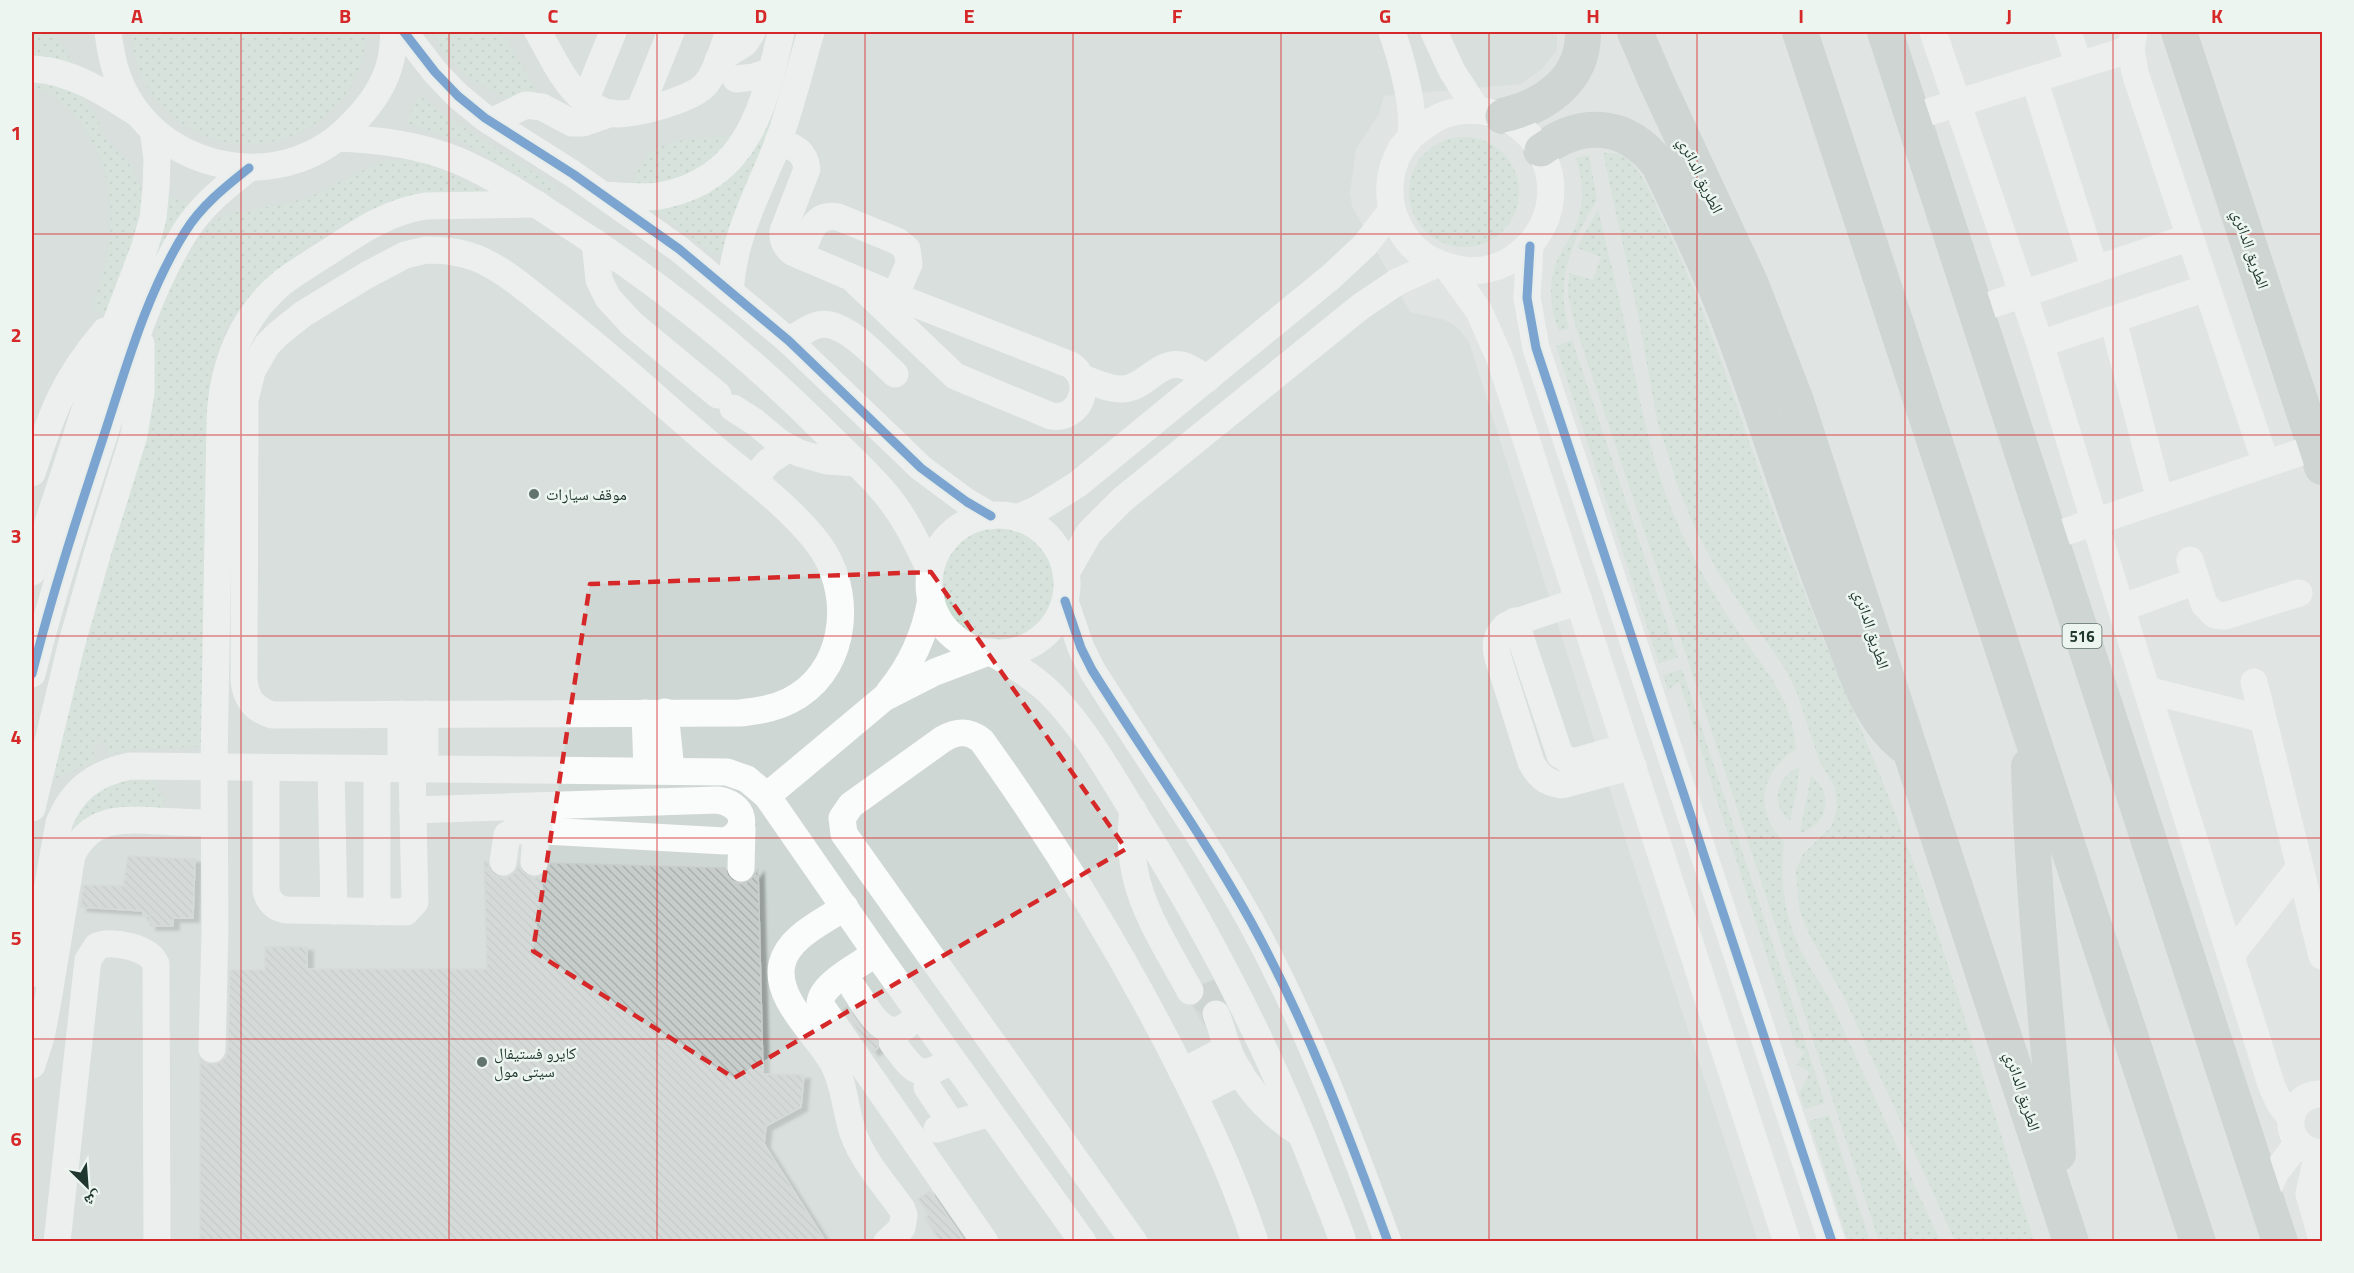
<svg xmlns="http://www.w3.org/2000/svg" width="2354" height="1273" font-family="'Titillium Web','Noto Naskh Arabic',sans-serif">
  <defs>
    <pattern id="grass-dots" width="8" height="8" patternUnits="userSpaceOnUse" patternTransform="scale(1.5)"><rect width="8" height="8" fill="#c9ded0"/><path d="M2 2h.1M6 6h.1" fill="none" stroke="#acbfb3" stroke-width="1.8" stroke-linecap="round"/></pattern>
    <pattern id="building-back-hatch" width="6" height="6" patternUnits="userSpaceOnUse" patternTransform="scale(1.5)"><rect width="6" height="6" fill="#c7cdca"/><path d="M-1 5l2 2M0 0l6 6M5-1l2 2" fill="none" stroke="#abb1ae"/></pattern>
    <filter id="shadow"><feDropShadow dx="6" dy="4" stdDeviation="1.5" flood-color="#0004"/></filter>
  </defs>
  <rect width="100%" height="100%" fill="#e0e5e3"/>
  <path fill="#ced7d3" d="M32,32H1557V50L1542,69L1521,84L1384,96L1379,114L1356,149L1350,193L1352,206L1410,312L1445,320L1458,328L1469,342L1633,863L1758,1241H32Z"/>
  <g fill="url(#grass-dots)">
    <path d="M32,32H54L67,53L74,69L32,61Z"/>
    <path d="M131,32H366C363,132 241,181 168,112C155,99 142,82 136,63C133,54 133,42 131,32Z"/>
    <path d="M432,32H502L539,95L511,99L490,90L463,73L444,53Z"/>
    <path d="M32,74L82,96L96,117L107,141L130,165L140,184L143,195L142,218L114,295L104,315L92,307C116,247 121,180 82,125C69,106 54,92 32,87Z"/>
    <path d="M419,95L438,111L556,187L552,193L458,140L406,123Z"/>
    <path d="M769,119L777,122L721,252L715,254L710,252L653,208C716,185 740,185 769,119Z"/>
    <path d="M735,134L722,158L666,184H639L632,182C637,173 642,161 649,154C671,136 708,139 735,134Z"/>
    <circle cx="1464" cy="192" r="55"/>
    <path d="M1603,153C1613,152 1622,154 1630,161C1647,179 1656,207 1667,229C1714,326 1741,424 1778,524C1817,632 1867,736 1907,845C1954,975 1992,1109 2034,1241H1955L1845,999L1810,936L1799,909L1796,870L1803,854L1831,827L1837,808L1835,788L1819,760L1797,693L1786,670L1718,572L1696,530L1678,487L1657,420L1638,314Z"/>
    <path d="M1589,155L1597,200C1572,240 1554,281 1569,328L1559,331C1549,305 1547,276 1562,251C1569,238 1577,227 1580,213C1584,194 1582,176 1576,158Z"/>
    <path d="M410,159C441,168 466,180 493,199L391,204L344,224L304,249L258,286L227,325L211,373L206,496L205,746L128,750L110,754L104,741L91,748L97,761L52,780L98,579L146,439L156,333L165,296L184,262L198,238L212,223L227,214L283,204L310,197L382,161Z"/>
    <path d="M168,196L192,204L153,270L148,268Z"/>
    <path d="M1598,209C1606,246 1616,282 1624,320C1638,390 1647,450 1675,518C1690,553 1708,586 1729,618C1758,663 1792,692 1796,749C1760,773 1753,810 1784,842C1780,879 1784,917 1801,951C1809,967 1819,981 1828,996L1940,1241H1879L1719,753L1575,325L1568,294L1569,273L1593,280L1601,257L1577,248Z"/>
    <path d="M1572,340L1678,657L1659,663L1556,346Z"/>
    <circle cx="998" cy="583" r="56"/>
    <path d="M1682,669L1825,1103L1805,1109L1799,1094L1810,1072L1797,1065L1804,1052L1796,1047L1679,681L1668,690L1663,675Z"/>
    <path d="M1799,767L1797,789L1790,821C1770,804 1775,778 1799,767Z"/>
    <path d="M1811,776C1835,794 1828,825 1800,833Z"/>
    <path d="M157,778L158,794L165,796L163,811L65,846L83,799L119,779Z"/>
    <path d="M1829,1115L1870,1241H1848L1809,1121Z"/>
  </g>
  <g fill="url(#building-back-hatch)" stroke="#c9cecc" stroke-width="1.5" filter="url(#shadow)">
    <path d="M128,856L195,859L193,918H173V926H150V916H143V911L81,907L83,885L123,886Z"/>
    <path d="M484,861H488L489,868L493,874L501,878L508,877L515,872L519,863L520,869L526,875L533,878L540,876L547,871L550,863L725,868L727,875L732,881L741,884L749,881L758,869L763,1074L804,1075L801,1107L766,1126L764,1144L826,1242H200V1059L212,1065L220,1062L226,1057L228,1049L230,970H265V947H307V969H487Z"/>
    <path d="M1206,983L1215,999L1203,1005L1201,1011V1021L1193,1006L1204,999L1206,991L1204,984Z"/>
    <path d="M847,1007L862,1029L877,1041L878,1048L873,1052L843,1010Z"/>
    <path d="M930,1191L965,1242H941L924,1218L929,1215L918,1199Z"/>
  </g>
  <g fill="none" stroke-linecap="round" stroke-linejoin="round">
    <path stroke="#bac2bf" stroke-width="27" stroke-dasharray="27 14" stroke-linecap="butt" d="M1202,985L1216,1014"/>
    <g stroke="#bbc2c0" stroke-width="36">
      <g id="highway">
        <path d="M1635,32L1657,83L1750,282L1796,401L2071,1242"/>
        <path d="M1800,32L2198,1242"/>
        <path d="M1885,32L2280,1242"/>
        <path d="M2179,32L2322,467"/>
        <path d="M1502,116C1544,107 1584,80 1583,32"/>
        <path d="M1541,150C1583,119 1627,123 1659,165C1685,220 1712,274 1733,331C1770,430 1800,532 1840,630C1856,670 1868,716 1902,744"/>
        <path d="M2029,766C2033,896 2047,1025 2058,1154"/>
      </g>
    </g>
    <g stroke="#fafbfb" stroke-width="27">
      <path d="M108,32C111,55 115,76 127,97C173,177 289,192 352,124C369,107 384,87 390,63C393,53 393,42 394,32"/>
      <path d="M404,32L435,72L458,96L485,118L573,174L679,249L789,341L921,468L967,502L991,516"/>
      <path d="M538,32C551,54 563,83 584,100C591,105 600,111 609,113C629,118 690,100 704,86C717,72 722,49 729,32"/>
      <path d="M1392,32C1401,58 1415,106 1411,134C1410,140 1404,144 1401,149C1387,173 1386,203 1399,227C1412,253 1436,266 1464,270C1483,273 1505,266 1519,254C1586,201 1539,96 1454,112C1437,115 1424,126 1411,136"/>
      <path d="M1434,32L1452,71L1477,110"/>
      <path d="M1933,32L2040,344L2121,608L2272,1087L2280,1104L2291,1118"/>
      <path d="M2068,32L2079,65"/>
      <path d="M2134,32L2131,49L2135,73L2266,464"/>
      <path d="M718,60L745,43L752,32"/>
      <path d="M32,69C69,70 104,92 135,112"/>
      <path d="M736,79L754,77L771,71"/>
      <path d="M2034,79L2095,270"/>
      <path d="M585,101L613,32"/>
      <path d="M639,111L671,32"/>
      <path d="M1913,117L2131,49"/>
      <path d="M491,122L526,105L542,107L572,123H583L612,113"/>
      <path d="M339,138C381,140 421,145 459,161C496,177 531,201 565,223C661,284 750,356 830,437C848,455 868,473 884,492C904,515 917,543 930,570"/>
      <path d="M778,141C794,147 805,151 807,169L783,231C782,240 785,246 792,252L895,296L1071,365C1095,382 1080,421 1051,416L955,376L852,278"/>
      <path d="M604,195C623,196 645,199 664,195C748,178 765,104 781,32"/>
      <path d="M595,242L599,280L608,298L632,324L718,395"/>
      <path d="M1530,246L1527,298L1536,348L1832,1242"/>
      <path d="M426,250C446,250 465,252 483,261C510,274 534,296 557,314C613,358 665,406 719,452C752,479 801,516 824,552C854,602 844,674 789,701C773,709 757,711 740,713L272,715C254,709 247,700 244,682L245,400L252,371L267,345L278,334L303,314L367,275L405,255Z"/>
      <path d="M801,256C808,238 812,212 838,217L897,241L907,249L909,264L895,296"/>
      <path d="M1448,268L1479,311L1500,359L1787,1242"/>
      <path d="M730,292C734,234 757,196 778,143C791,107 800,69 811,32"/>
      <path d="M1976,310L2190,237"/>
      <path d="M2113,320L2160,500"/>
      <path d="M789,341C798,336 808,327 818,325C843,318 877,358 895,374"/>
      <path d="M2040,344L2206,288"/>
      <path d="M1082,378C1095,382 1110,390 1123,389C1146,388 1158,360 1182,365C1190,367 1200,374 1207,379"/>
      <path d="M733,408L755,422L779,442L799,453L827,461L856,463"/>
      <path d="M32,473C52,413 63,380 105,331"/>
      <path d="M753,480L768,462L789,448"/>
      <circle cx="998" cy="584" r="69"/>
      <path d="M1017,518L1038,509L1078,484L1332,276L1365,245L1392,210"/>
      <path d="M2050,537L2316,447"/>
      <path d="M2190,560L2204,604L2215,615L2225,616L2299,593"/>
      <path d="M32,572L97,373L145,246L153,218L156,188L157,159L153,130"/>
      <path d="M1066,573L1089,533L1123,499L1360,307L1397,282L1437,264"/>
      <path d="M1065,601L1081,648L1092,670C1144,753 1202,834 1250,920C1307,1024 1347,1130 1388,1242"/>
      <path d="M1579,601L1507,625C1496,635 1494,644 1498,658L1531,762C1538,776 1546,783 1562,785L1633,766"/>
      <path d="M2121,608L2196,581"/>
      <path d="M1515,621L1560,755L1570,761H1576L1626,747"/>
      <path d="M991,652C1013,665 1036,678 1054,697C1089,734 1114,781 1141,824C1209,934 1269,1048 1315,1169C1324,1193 1335,1217 1343,1242"/>
      <path d="M32,674C53,590 80,508 107,426C128,361 148,291 185,232C201,206 225,187 249,168"/>
      <path d="M2254,682L2322,956"/>
      <path d="M2147,690L2263,719"/>
      <path d="M889,692C912,664 925,635 931,599"/>
      <path d="M665,712L671,770"/>
      <path d="M645,713L647,770"/>
      <path d="M401,714V769"/>
      <path d="M425,714V769"/>
      <path d="M266,768V891C269,902 275,908 286,910L406,912L415,902L412,769"/>
      <path d="M331,769L334,911"/>
      <path d="M377,769V912"/>
      <path d="M767,796L884,698L935,672L988,652"/>
      <path d="M32,808L71,646L98,551L134,435L141,393V344"/>
      <path d="M413,810L717,800C744,803 752,830 725,841L545,831"/>
      <path d="M1133,810C1123,885 1156,928 1190,991"/>
      <path d="M503,862L507,835L514,831H519"/>
      <path d="M534,862L537,820"/>
      <path d="M741,868L742,829"/>
      <path d="M845,907C823,922 788,937 782,964C774,999 817,1034 833,1063C845,1085 845,1110 853,1133C863,1161 885,1185 902,1209L904,1215L902,1228L887,1242"/>
      <path d="M876,953C860,965 820,984 820,1004L985,1242"/>
      <path d="M2231,955L2300,867"/>
      <path d="M32,974L59,823C72,790 95,773 130,766L727,772L747,779L767,796L876,953L1083,1242"/>
      <path d="M854,989C864,1003 880,1038 901,1029C908,1026 914,1019 920,1014"/>
      <path d="M1216,1014C1221,1026 1224,1038 1228,1050C1244,1086 1268,1113 1301,1134"/>
      <path d="M892,1042C914,1071 918,1082 952,1060"/>
      <path d="M212,1049L215,931L214,767L220,420C222,367 241,316 283,282C298,271 314,261 330,251C362,230 386,213 425,206L537,204"/>
      <path d="M32,1065L41,1037L46,1012L72,855C91,817 120,819 157,821C176,822 195,823 214,823"/>
      <path d="M1182,1072L1228,1048"/>
      <path d="M927,1087L951,1123"/>
      <path d="M2322,1094C2281,1094 2280,1151 2322,1153"/>
      <path d="M1194,1095L1240,1072"/>
      <path d="M937,1129L990,1113"/>
      <path d="M2318,1153L2309,1194L2322,1239"/>
      <path d="M2265,1196L2275,1173L2298,1143"/>
      <path d="M57,1242L88,960L97,946C112,940 149,947 156,964L157,1242"/>
      <path d="M1134,1242L844,834L842,818L851,805L943,739C957,731 969,730 982,741C1050,836 1111,935 1165,1038C1199,1104 1232,1171 1255,1242"/>
    </g>
    <use href="#highway" stroke="#b9c0be" stroke-width="33"/>
    <g stroke="#edf5f1" stroke-width="13">
      <g id="cycleway">
        <path d="M404,32L435,72L458,96L485,118L573,174L679,249L789,341L921,468L967,502L991,516"/>
        <path d="M1530,246L1527,298L1536,348L1832,1242"/>
        <path d="M1065,601L1081,648L1092,670C1144,753 1202,834 1250,920C1307,1024 1347,1130 1388,1242"/>
        <path d="M32,674C53,590 80,508 107,426C128,361 148,291 185,232C201,206 225,187 249,168"/>
      </g>
    </g>
    <use href="#cycleway" stroke="#0057b8" stroke-width="9"/>
  </g>
  <path d="M0 0H2354V1273H0ZM931,572L1126,849L734,1078L533,951L590,584Z" fill="#e0e5e3" fill-opacity=".55" fill-rule="evenodd"/>
  <path fill="none" stroke="#d62828" stroke-width="4.5" stroke-dasharray="12 8" stroke-linejoin="round" d="M931,572L1126,849L734,1078L533,951L590,584Z"/>
  <path fill="none" stroke="#d62828" stroke-width="1.5" stroke-opacity="0.55" d="M241,32V1242M449,32V1242M657,32V1242M865,32V1242M1073,32V1242M1281,32V1242M1489,32V1242M1697,32V1242M1905,32V1242M2113,32V1242M32,234H2322M32,435H2322M32,636H2322M32,838H2322M32,1039H2322"/>
  <g fill="#63746f" stroke="#edf5f1" stroke-width="2">
    <circle cx="534" cy="494" r="6"/>
    <circle cx="482" cy="1062" r="6"/>
  </g>
  <g text-anchor="middle" dominant-baseline="central" stroke-width="5" stroke-linejoin="round" paint-order="stroke">
    <rect fill="#edf5f1" stroke="#5e706a" stroke-width="1.5" x="2062.5" y="624" width="39" height="24" rx="4.5"/>
    <g font-size="15" font-weight="bold" fill="#203730">
      <text x="2082" y="636">516</text>
    </g>
    <g font-size="16" fill="#203730" stroke="#edf5f1">
      <text transform="translate(1701 175) rotate(64)">الطريق الدائري</text>
      <text transform="translate(2251 249) rotate(71)">الطريق الدائري</text>
      <text transform="translate(1872 629) rotate(72)">الطريق الدائري</text>
      <text transform="translate(2023 1091) rotate(72)">الطريق الدائري</text>
    </g>
    <g font-size="16" fill="#203730" stroke="#edf5f1" text-anchor="start">
      <text x="546" y="494">موقف سيارات</text>
      <text x="494" y="1053">كايرو فستيفال<tspan x="494" dy="18">سيتى مول</tspan></text>
    </g>
  </g>
  <rect width="2354" height="1273" fill="none" stroke="#edf5f1" stroke-width="66"/>
  <g transform="translate(87 1186) rotate(155)" stroke="#edf5f1" stroke-width="4.5" paint-order="stroke">
  <path d="M0-4.5L10 22L0 15L-10 22Z" fill="#203730"/>
  <text y="-9" font-size="16" font-weight="bold" text-anchor="middle" fill="#203730">ش</text>
  </g>
  <rect x="33" y="33" width="2288" height="1207" fill="none" stroke="#d62828" stroke-width="2"/>
  <g font-size="20" text-anchor="middle" font-weight="bold" fill="#d62828">
    <text x="137" y="23">A</text>
    <text x="345" y="23">B</text>
    <text x="553" y="23">C</text>
    <text x="761" y="23">D</text>
    <text x="969" y="23">E</text>
    <text x="1177" y="23">F</text>
    <text x="1385" y="23">G</text>
    <text x="1593" y="23">H</text>
    <text x="1801" y="23">I</text>
    <text x="2009" y="23">J</text>
    <text x="2217" y="23">K</text>
    <text x="16" y="140">1</text>
    <text x="16" y="342">2</text>
    <text x="16" y="543">3</text>
    <text x="16" y="744">4</text>
    <text x="16" y="945">5</text>
    <text x="16" y="1146">6</text>
  </g>
</svg>
